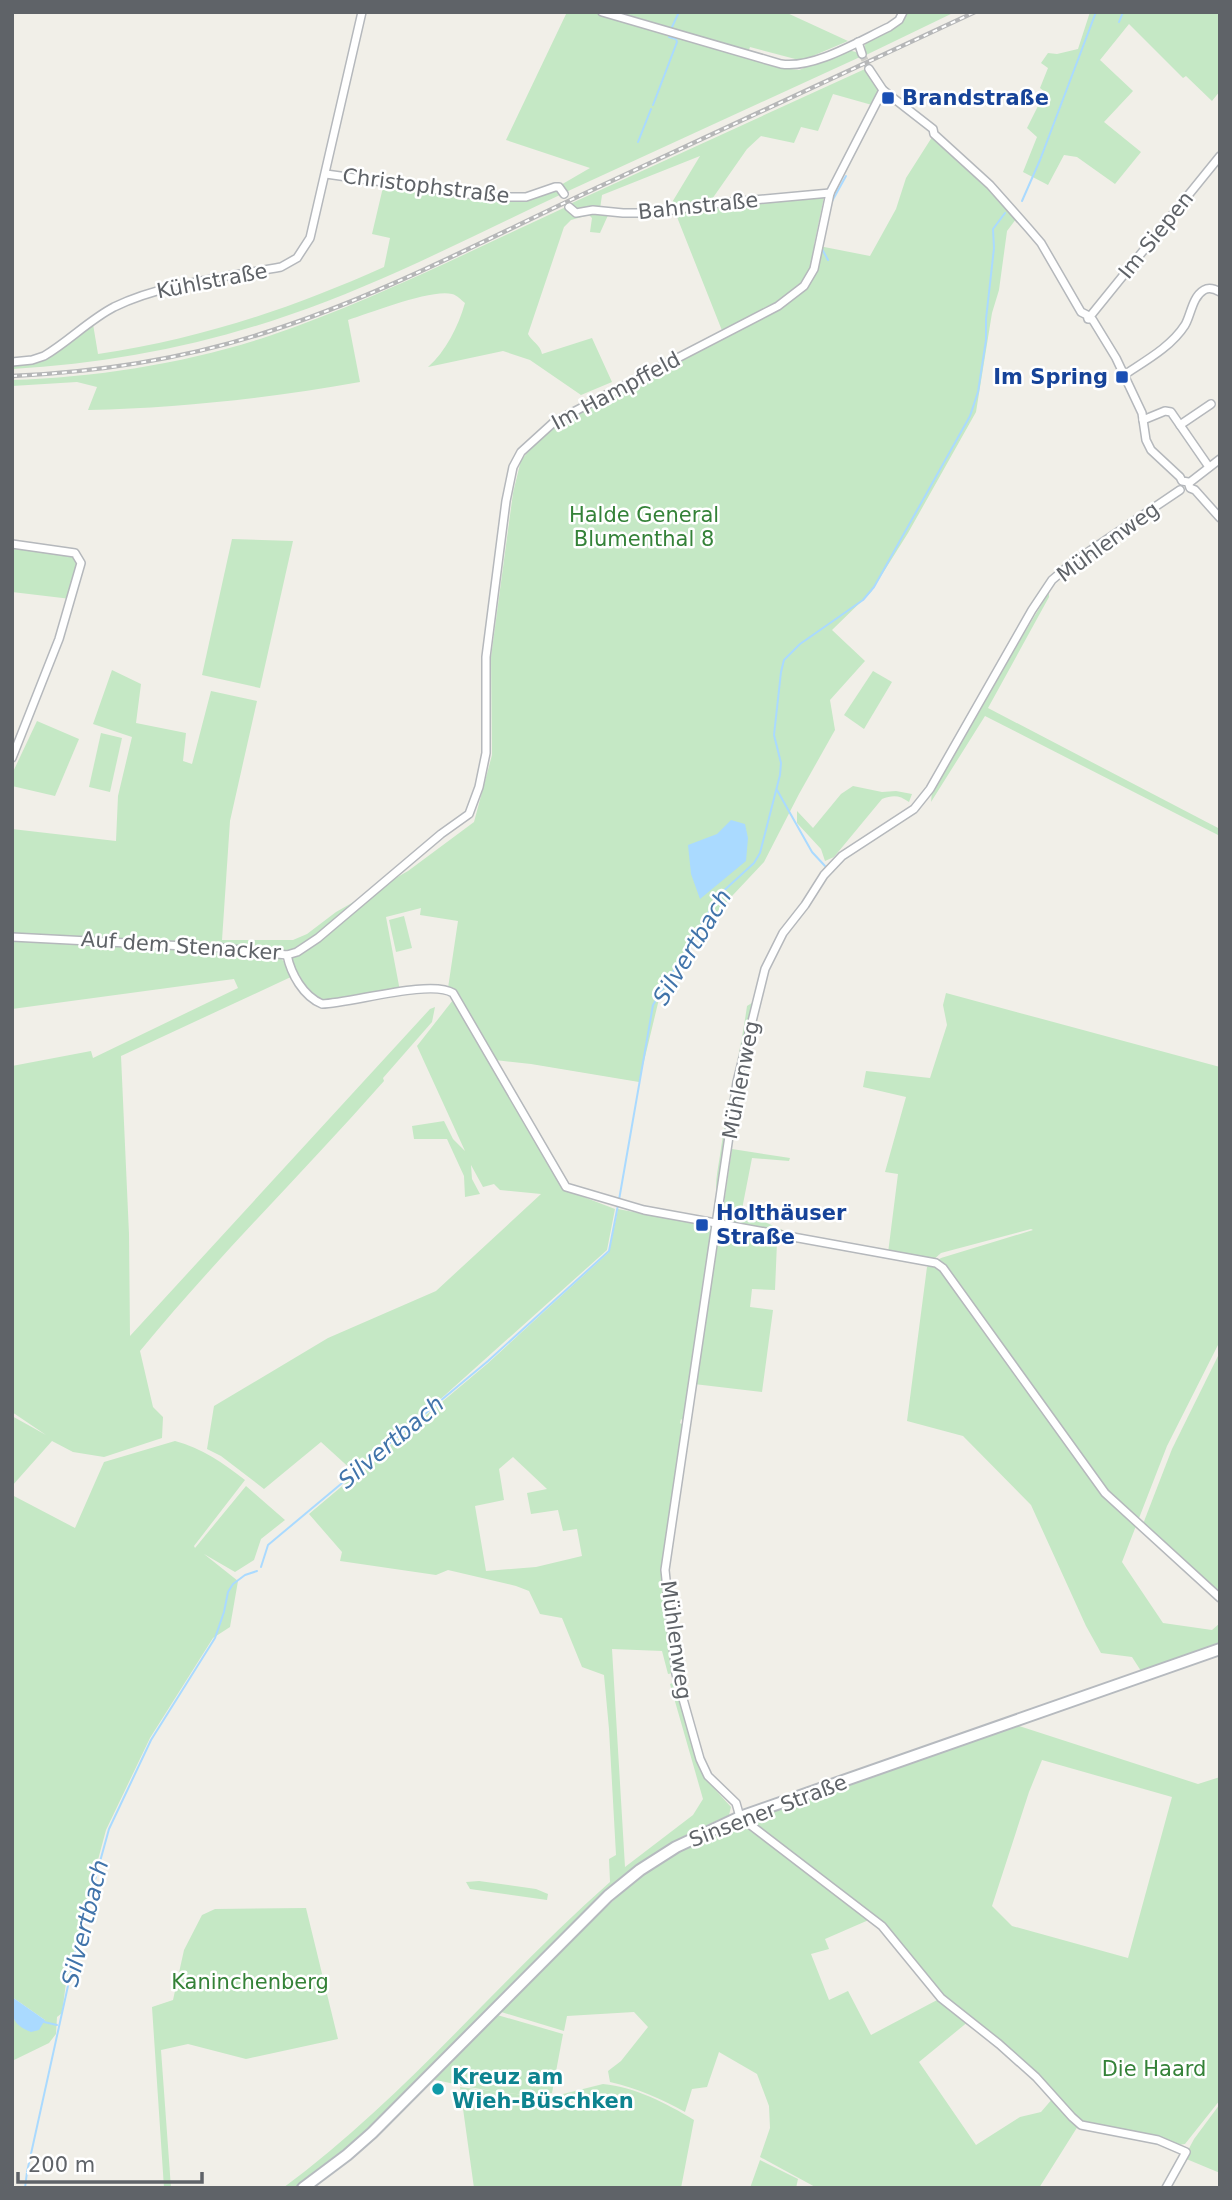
<svg xmlns="http://www.w3.org/2000/svg" width="1232" height="2200" font-family="'DejaVu Sans',sans-serif">
  <rect width="100%" height="100%" fill="#f1efe8"/>
  <g fill="#c5e8c5" fill-rule="evenodd">
    <path d="M567,12H785L848,41L808,58L799,60L750,47L746,58L791,69L799,70L848,50L856,52L860,57L566,192L559,186L590,168L506,140Z"/>
    <path d="M905,12H955L866,55L864,49L866,41L893,29Z"/>
    <path d="M1090,12H1220V91L1212,101L1186,76L1183,78L1129,24L1100,60L1133,91L1104,122L1141,152L1115,184L1077,157L1064,155L1048,185L1023,172L1037,137L1027,128L1045,92L1040,88L1048,68L1041,63L1048,53L1057,54L1078,49Z"/>
    <path d="M865,69L878,89L872,105L833,94L818,131L801,127L794,143L761,136L747,149L710,202L668,209L700,156L602,195L600,209L582,211L574,209L572,203Z"/>
    <path d="M934,134L989,185L1016,219L1007,231L999,290L992,313L976,412L908,533L871,592L832,630L865,661L830,700L835,730L799,794L764,862L701,929L659,999L639,1082L531,1064L495,1060L448,988L458,921L420,915L421,908L386,917L400,991L322,1002C304,991 293,973 287,953L12,936V829L116,841L118,796L132,737L93,724L112,670L141,684L136,723L186,733L183,761L192,764L211,691L257,701L230,821L222,940H293L307,934L336,912L408,871L474,822L492,755L491,657L513,493L521,460L554,423L723,333L675,212L720,205L824,197L814,245L870,256L896,209L906,178Z"/>
    <path d="M384,183L503,198L555,188L562,194C472,236 383,283 289,315C200,346 106,364 12,369V364L37,361L93,324L98,354C200,339 290,309 384,267L390,238L372,234Z"/>
    <path d="M568,206L572,212L609,213L600,233L590,232L592,218L589,215L571,220L564,227L528,334C532,342 540,344 542,354L592,338L612,382L581,395L530,360L503,351L428,367C446,351 458,327 465,303C461,300 457,295 452,294C430,289 371,313 348,320L360,382C271,398 179,408 88,410L97,387L77,382L12,386V380C99,377 187,363 269,336C372,301 470,251 568,206Z"/>
    <path d="M232,539L293,541L260,688L202,675Z"/>
    <path d="M12,544L61,550L76,559L78,568L71,599L12,592Z"/>
    <path d="M1049,592V597L988,708L1220,829V836L985,716L931,802L932,791L977,712Z"/>
    <path d="M873,671L892,682L864,729L844,715Z"/>
    <path d="M37,721L79,739L55,796L12,786V774Z"/>
    <path d="M101,733L122,738L110,792L89,787Z"/>
    <path d="M853,786L882,792L896,791L912,794L909,802C899,795 893,795 882,799L834,857L825,861L821,849L797,823V811L813,828L841,794Z"/>
    <path d="M404,916L412,948L396,952L389,920Z"/>
    <path d="M12,939L274,953L287,964L293,976L121,1056L129,1234L130,1336L430,1009L435,1007L432,1022L383,1078L384,1081C304,1172 217,1257 140,1351L153,1407L163,1417L162,1438L104,1457L73,1452L52,1441L12,1486V1416L46,1435L12,1412V1066L91,1051L93,1058L238,988L234,979L12,1009Z"/>
    <path d="M946,993L1220,1067V1341L1167,1446L1122,1562L1163,1623L1212,1630L1220,1623V1644L1141,1671L1132,1657L1101,1653L1086,1626L1031,1505L963,1436L907,1421L927,1267L941,1258L1033,1230L1031,1229L941,1253L931,1262L888,1253L898,1174L885,1172L906,1097L863,1087L866,1071L930,1078L947,1025L943,1005Z"/>
    <path d="M453,1000L568,1191L615,1209L607,1250L435,1404L354,1472L321,1442L264,1489L221,1456L207,1449L214,1406L328,1338L436,1291L541,1194L500,1190L494,1184L483,1187L471,1165L472,1179L480,1194L465,1197L464,1176L447,1139H414L412,1126L444,1121L453,1139L465,1151L417,1046Z"/>
    <path d="M755,1001L719,1203C713,1189 718,1170 720,1155C727,1105 740,1056 747,1006Z"/>
    <path d="M732,1149L790,1158L789,1161L752,1158L743,1204V1212L787,1232L782,1234L721,1224Z"/>
    <path d="M618,1209L712,1227L715,1233L685,1423L681,1419L680,1423L684,1426L663,1570V1596L673,1673L668,1674L662,1651L612,1649L625,1867L693,1815L703,1799L670,1684L675,1682L704,1777L731,1807L729,1815L686,1835L627,1874L374,2127L298,2188H283C404,2099 498,1981 610,1882L609,1859L616,1855L609,1729L604,1675L582,1667L562,1618L540,1614L529,1591L516,1586L448,1570L436,1575L340,1561L342,1552L309,1514L487,1364L609,1252ZM513,1457L547,1489L527,1493L531,1514L558,1510L563,1531L577,1529L582,1556L536,1567L486,1571L475,1506L504,1500L499,1469Z"/>
    <path d="M719,1227L774,1236L777,1242L775,1290L752,1289L750,1307L773,1310L762,1392L694,1384Z"/>
    <path d="M1220,1352V1593L1143,1524L1172,1449Z"/>
    <path d="M175,1441C202,1448 223,1463 245,1480L194,1546L195,1548L246,1486L285,1520L261,1539L254,1560L235,1572L204,1554L238,1581L230,1627L213,1638L150,1738L106,1830L77,1938L66,1983L62,2013L57,2017L56,2034L49,2043L12,2061V2018L16,2020H45L12,1997V1495L75,1528L104,1462Z"/>
    <path d="M1016,1725L1198,1784L1220,1777V2100L1185,2144L1178,2145L1087,2127L1046,2088L941,1997L883,1926L746,1820ZM1042,1760L1172,1797L1128,1958L1012,1926L992,1906L1029,1792Z"/>
    <path d="M743,1824L871,1919L825,1939L829,1949L811,1954L829,2000L848,1991L871,2035L939,1999L969,2021L919,2062L976,2145L1020,2117L1041,2112L1053,2098L1078,2126L1039,2188H817L760,2157L770,2128L769,2106L757,2074L719,2052L707,2087L692,2089L685,2112C662,2099 637,2088 610,2082L608,2071L621,2061L648,2027L634,2012L567,2016L564,2031L498,2011L552,1957L638,1878L673,1855Z"/>
    <path d="M479,1881L536,1889L548,1894L547,1900L470,1889L466,1882Z"/>
    <path d="M306,1908L338,2039L246,2059L188,2044L161,2050L171,2188H164L152,2007L173,2000L184,1950L202,1915L215,1909Z"/>
    <path d="M494,2014L563,2034L552,2093C514,2099 467,2086 430,2079Z"/>
    <path d="M603,2084C635,2087 666,2103 694,2120L681,2188H474L460,2087L540,2097L563,2094Z"/>
    <path d="M1220,2104V2173L1184,2158L1194,2139Z"/>
    <path d="M760,2160L798,2179L796,2188H750Z"/>
  </g>
  <g fill="#aadaff">
    <path d="M731,820L745,824L748,838L746,861L700,899L691,874L688,845L717,834Z"/>
    <path d="M12,1997L45,2020L39,2030L31,2032C11,2024 12,2016 12,1997Z"/>
  </g>
  <g fill="none" stroke-linecap="round" stroke-linejoin="round">
    <g stroke="#aadaff" stroke-width="2">
      <path d="M1119,22L1123,12"/>
      <path d="M672,27L679,12"/>
      <path d="M653,105L677,42L676,39L669,37"/>
      <path d="M638,142L651,109"/>
      <path d="M1022,201L1040,160L1096,12"/>
      <path d="M831,203L846,176"/>
      <path d="M822,249L828,260"/>
      <path d="M777,790L812,852L825,866"/>
      <path d="M619,1200L653,1005L719,895L754,863L760,853L780,775L781,763L774,735L781,672L784,660L800,644L863,600L874,587L970,416L978,392L986,340V319L994,248L993,229L1005,213"/>
      <path d="M261,1567L268,1545L488,1361L609,1251L618,1205"/>
      <path d="M44,2022L57,2025"/>
      <path d="M25,2188L27,2172L77,1945L109,1829L151,1740L215,1638L224,1612L228,1592L233,1584L245,1575L257,1571"/>
    </g>
    <path stroke="#ccccc8" stroke-width="7" stroke-dasharray="7 3.5" stroke-linecap="butt" d="M862,54L869,69"/>
    <g stroke="#b5b8bc" stroke-width="10">
      <g id="street">
        <path d="M602,12L781,64C814,69 859,41 889,27L899,20L903,12"/>
        <path d="M858,42L862,54"/>
        <path d="M869,69L883,90L933,129L934,134L990,185L1029,229L1041,243L1081,312L1087,315L1088,319H1092L1094,322L1116,358L1142,413L1146,440L1151,450L1180,477L1182,481L1188,482L1190,488L1195,490L1220,518"/>
        <path d="M326,174L489,197H526L555,187H559L564,194"/>
        <path d="M569,207L576,213L593,210L623,213H652L720,203L830,193"/>
        <path d="M1092,314L1220,156"/>
        <path d="M12,362L32,360L44,356C68,342 89,320 114,307C164,283 227,277 281,267L297,258L310,238L362,12"/>
        <path d="M1124,375C1145,361 1171,347 1185,325C1191,315 1192,297 1204,290C1209,287 1215,289 1220,292"/>
        <path d="M1143,420L1165,411L1171,412L1209,467"/>
        <path d="M1180,425L1211,404"/>
        <path d="M1189,483L1220,459"/>
        <path d="M12,544L75,553L81,563L59,639L12,758"/>
        <path d="M12,937L223,948L287,955L297,952L318,938L441,834L469,814L479,787L486,753V657L506,501L513,467L521,452L554,422L778,306L804,286L814,269L830,193L883,90"/>
        <path d="M287,955C291,974 303,996 322,1004C352,1003 431,979 453,993L566,1187L644,1210L936,1263L943,1268L1105,1493L1220,1598"/>
        <path d="M1166,2188L1186,2152L1158,2140L1081,2125L1072,2117L1036,2077L999,2044L941,1998L882,1926L740,1817L736,1803L708,1776L700,1759L676,1674L665,1570L737,1082L765,969L783,933L805,905L824,875L842,856L914,809L930,789L1032,610L1052,580L1072,563L1180,490"/>
      </g>
    </g>
    <g stroke="#b6babf" stroke-width="14">
      <path id="secondary" d="M303,2188L347,2155L372,2133L608,1896L640,1870L676,1847L740,1817L1220,1649"/>
    </g>
    <use href="#street" stroke="#fff" stroke-width="7"/>
    <use href="#secondary" stroke="#fff" stroke-width="10"/>
    <g stroke="#b6b7b8" stroke-width="4.5">
      <path id="rail" d="M12,376C99,372 184,359 267,332C374,298 475,245 577,197C710,135 843,74 975,12"/>
    </g>
    <use href="#rail" stroke="#fff" stroke-width="2" stroke-dasharray="5" stroke-linecap="butt"/>
  </g>
  <g fill="#1a4fb4" stroke="#fff" stroke-width="2.5">
    <rect x="881" y="91" width="14" height="14" rx="3.5"/>
    <rect x="1115" y="370" width="14" height="14" rx="3.5"/>
    <rect x="695" y="1218" width="14" height="14" rx="3.5"/>
  </g>
  <circle fill="#0f9aa8" stroke="#fff" stroke-width="2.5" cx="438" cy="2089" r="7"/>
  <g text-anchor="middle" dominant-baseline="central" stroke-width="5" stroke-linejoin="round" paint-order="stroke">
    <g font-size="21" font-weight="bold" fill="#164399" stroke="#fff" text-anchor="start">
      <text x="902" y="98">Brandstraße</text>
      <text x="1108" y="377" text-anchor="end">Im Spring</text>
      <text x="716" y="1213">Holthäuser<tspan x="716" dy="24">Straße</tspan></text>
    </g>
    <g font-size="21" fill="#5f6368" stroke="#fff">
      <text transform="translate(426 186) rotate(7)">Christophstraße</text>
      <text transform="translate(698 206) rotate(-6)">Bahnstraße</text>
      <text transform="translate(1156 235) rotate(-51)">Im Siepen</text>
      <text transform="translate(212 281) rotate(-11)">Kühlstraße</text>
      <text transform="translate(616 391) rotate(-28)">Im Hampffeld</text>
      <text transform="translate(1108 542) rotate(-36)">Mühlenweg</text>
      <text transform="translate(181 946) rotate(4)">Auf dem Stenacker</text>
      <text transform="translate(741 1080) rotate(-79)">Mühlenweg</text>
      <text transform="translate(676 1640) rotate(82)">Mühlenweg</text>
      <text transform="translate(768 1811) rotate(-21)">Sinsener Straße</text>
    </g>
    <g font-size="21" fill="#348238" stroke="#fff">
      <text x="644" y="515">Halde General<tspan x="644" dy="24">Blumenthal 8</tspan></text>
      <text x="250" y="1982">Kaninchenberg</text>
      <text x="1154" y="2069">Die Haard</text>
    </g>
    <g font-size="21" font-weight="bold" fill="#0d838f" stroke="#fff" text-anchor="start">
      <text x="452" y="2077">Kreuz am<tspan x="452" dy="24">Wieh-Büschken</tspan></text>
    </g>
    <g font-size="23" font-style="italic" fill="#4174aa" stroke="#fff">
      <text transform="translate(692 947) rotate(-59)">Silvertbach</text>
      <text transform="translate(391 1442) rotate(-40)">Silvertbach</text>
      <text transform="translate(85 1923) rotate(-76)">Silvertbach</text>
    </g>
  </g>
  <rect width="1232" height="2200" fill="none" stroke="#5f6368" stroke-width="28"/>
  <path d="M18 2172v10h184v-10" fill="none" stroke="#5f6368" stroke-width="3.5"/>
  <text x="28" y="2172" font-size="21" fill="#5f6368" stroke="#ffffff" stroke-width="5" paint-order="stroke">200 m</text>
</svg>
